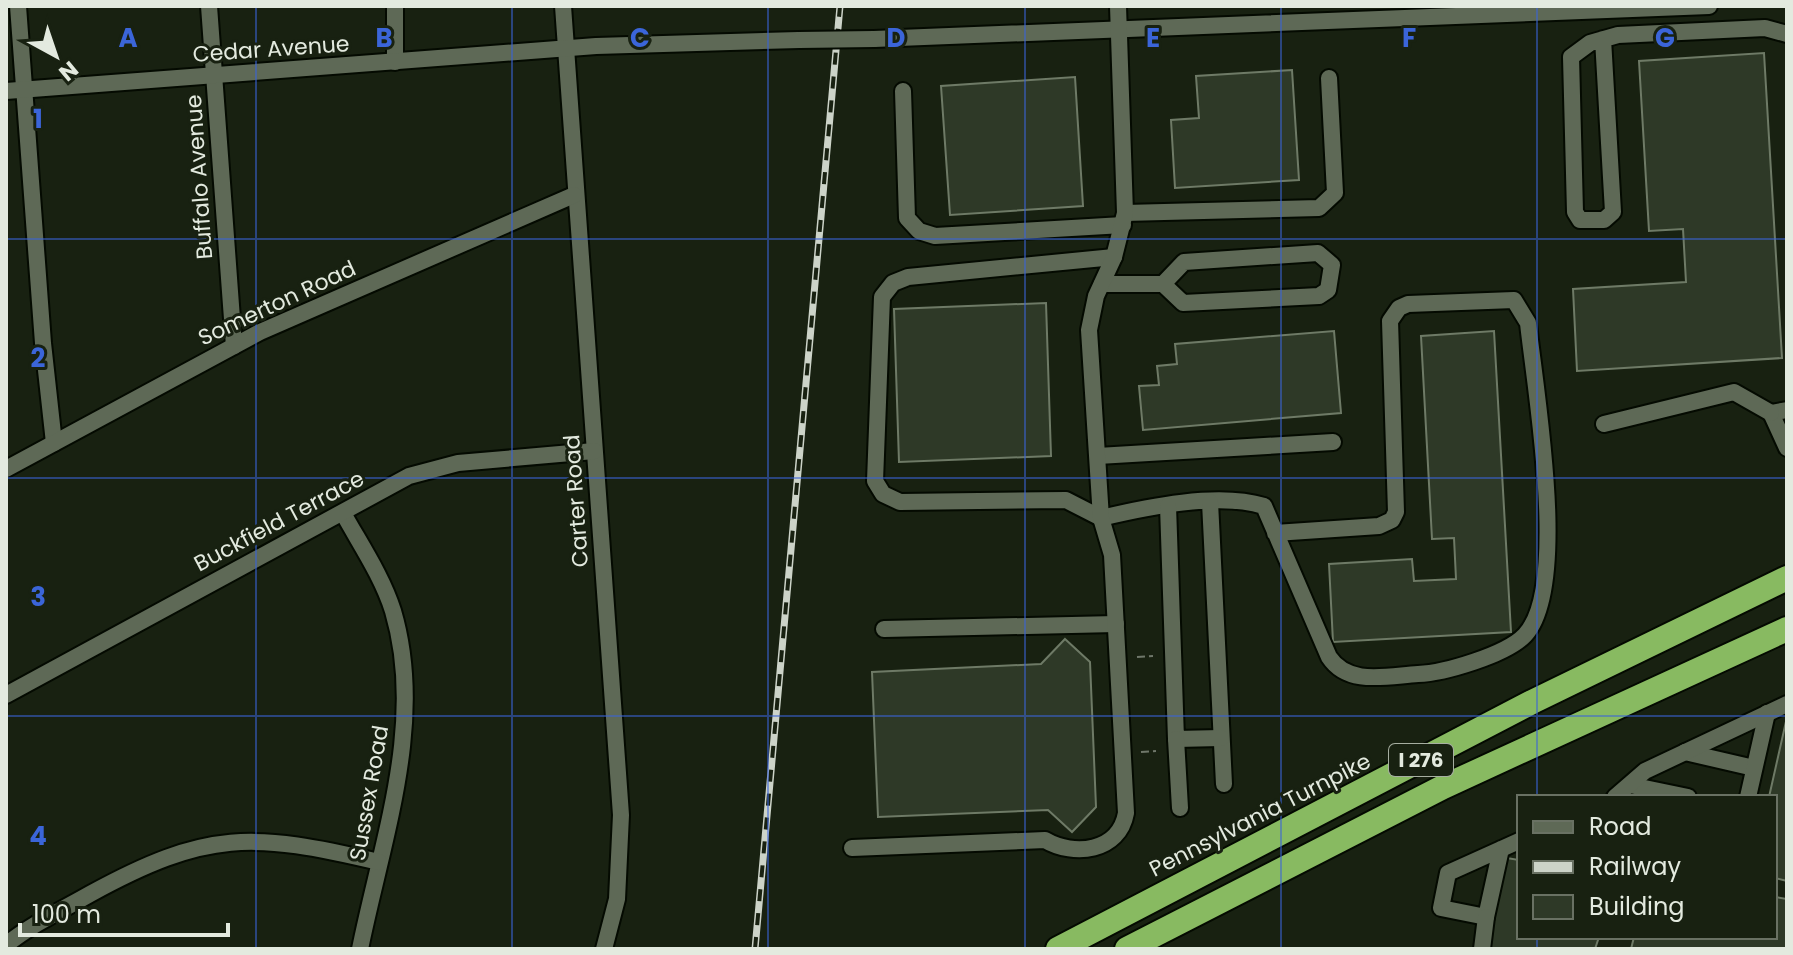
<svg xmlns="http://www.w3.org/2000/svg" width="1793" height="955" font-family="Poppins,sans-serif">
  <rect width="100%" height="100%" fill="#182111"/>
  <g fill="#2e3927" stroke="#6e7a66" stroke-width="2">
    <path d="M1764,53L1782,358L1577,371L1573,289L1686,282L1683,229L1649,231L1639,61Z"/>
    <path d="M1292,70L1299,180L1175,188L1171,120L1199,118L1196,76Z"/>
    <path d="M1075,77L1083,206L950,215L941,86Z"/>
    <path d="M1046,303L1051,456L899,462L894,309Z"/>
    <path d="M1334,331L1341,413L1143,430L1139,386L1159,385L1157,366L1177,364L1175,344Z"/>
    <path d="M1494,331L1511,632L1333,642L1329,564L1412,559L1414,581L1456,579L1454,538L1432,539L1421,336Z"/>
    <path d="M1065,639L1090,662L1096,807L1072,832L1048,810L878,817L872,672L1041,664Z"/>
    <path d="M1787,717V881L1775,878V797H1769Z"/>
    <path d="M1507,858L1519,860V937H1599L1595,949H1487Z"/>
    <path d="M1775,897L1787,899V949H1631L1634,937H1775Z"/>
  </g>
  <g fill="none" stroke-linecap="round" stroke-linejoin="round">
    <g stroke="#040a01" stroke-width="20">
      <g id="minor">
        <path d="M18,6L43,343L54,443"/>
        <path d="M209,6L234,346"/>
        <path d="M563,6L621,815L617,899L604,949"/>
        <path d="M874,39L1709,6"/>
        <path d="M1603,39L1613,212L1604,220H1580L1575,212L1571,57L1590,43L1618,35L1765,28L1787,34"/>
        <path d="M395,62V6"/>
        <path d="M6,91L596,46L799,40"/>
        <path d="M903,91L907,218L919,231L935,236L1123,225"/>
        <path d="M1125,213L1319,208L1335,193L1329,78"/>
        <path d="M1114,257L908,277L893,283L882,297L875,481L883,494L900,502L1066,500L1101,518C1147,507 1218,492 1264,506L1329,657C1348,686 1386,676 1418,674C1444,673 1506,655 1525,635C1570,586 1535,390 1528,323L1514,300L1408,304L1399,308L1390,321L1396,512L1392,520L1379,526L1275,533"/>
        <path d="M1102,284H1163L1183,303L1319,296L1328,290L1332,265L1318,253L1184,262L1163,284"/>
        <path d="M1787,410L1771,413L1787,448"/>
        <path d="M1604,424L1734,392L1771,413"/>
        <path d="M1098,456L1333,442"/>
        <path d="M6,469L260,332L574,195"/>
        <path d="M1210,502L1224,784"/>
        <path d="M1168,506L1176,739L1221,738"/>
        <path d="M343,513C360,544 382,576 393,611C426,722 382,840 360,949"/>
        <path d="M884,629L1116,624"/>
        <path d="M6,695L409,476L458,463L594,451"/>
        <path d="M1176,739L1180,808"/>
        <path d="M1685,752L1754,768"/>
        <path d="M1630,785L1688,797"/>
        <path d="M1615,797L1645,771L1787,704"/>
        <path d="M1748,797L1767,713"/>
        <path d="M852,848L1045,840C1074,857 1119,852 1126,813L1112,555L1101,518L1089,330L1096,296L1114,257L1125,213L1118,6"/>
        <path d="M1501,849L1486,917L1441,908L1448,873L1519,841"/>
        <path d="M6,945C32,924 62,910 90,894C207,830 252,832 379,862"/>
        <path d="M1482,949L1486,917"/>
      </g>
    </g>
    <g stroke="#040a01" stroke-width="28">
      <g id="highway">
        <path d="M1058,949L1532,702L1787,578"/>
        <path d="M1127,949L1443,787L1787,629"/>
      </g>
    </g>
    <g stroke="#6f776a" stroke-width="2" stroke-dasharray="8 4" stroke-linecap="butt">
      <path d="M1137,657L1153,656"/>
      <path d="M1141,752L1156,751"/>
    </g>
    <use href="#minor" stroke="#5e6956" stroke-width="16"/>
    <use href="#highway" stroke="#88ba61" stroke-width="24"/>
    <g stroke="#ccd3c8" stroke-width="7">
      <path id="rail" d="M755,949L840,6"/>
    </g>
    <use href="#rail" stroke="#182111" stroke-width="4" stroke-dasharray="12" stroke-linecap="butt"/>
    <g stroke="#040a01" stroke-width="20" stroke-linecap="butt">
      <path id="minor-bridge" d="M799,40L874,39"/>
    </g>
    <use href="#minor-bridge" stroke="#5e6956" stroke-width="16"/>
  </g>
  <path fill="none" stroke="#3b65d9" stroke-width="2" stroke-opacity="0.55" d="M256,6V949M512,6V949M768,6V949M1025,6V949M1281,6V949M1537,6V797M6,239H1787M6,478H1787M6,716H1787M1537,937V949"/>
  <g text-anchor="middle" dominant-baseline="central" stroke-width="6" stroke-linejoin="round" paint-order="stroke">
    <rect fill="#182111" stroke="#a6aea1" stroke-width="2" x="1389" y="744" width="64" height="32" rx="6"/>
    <g font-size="20" font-weight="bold" fill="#e3eadf">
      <text x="1421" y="760">I 276</text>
    </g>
    <g font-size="22" fill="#e3eadf" stroke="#182111">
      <text transform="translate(271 49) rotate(-4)">Cedar Avenue</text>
      <text transform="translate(199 177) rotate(-94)">Buffalo Avenue</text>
      <text transform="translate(277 303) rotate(-25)">Somerton Road</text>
      <text transform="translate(576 501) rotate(-94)">Carter Road</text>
      <text transform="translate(279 521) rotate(-28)">Buckfield Terrace</text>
      <text transform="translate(369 793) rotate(-80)">Sussex Road</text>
      <text transform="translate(1260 815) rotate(-27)">Pennsylvania Turnpike</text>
    </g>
  </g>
  <g font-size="26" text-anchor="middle" font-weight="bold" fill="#3b65d9" stroke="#182111" stroke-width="6" stroke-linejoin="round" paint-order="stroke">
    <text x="128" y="47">A</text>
    <text x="384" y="47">B</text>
    <text x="640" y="47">C</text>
    <text x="896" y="47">D</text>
    <text x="1153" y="47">E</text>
    <text x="1409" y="47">F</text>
    <text x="1665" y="47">G</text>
    <text x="38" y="128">1</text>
    <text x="38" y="367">2</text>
    <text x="38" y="606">3</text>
    <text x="38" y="845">4</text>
  </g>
  <rect width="1793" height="955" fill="none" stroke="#e3eadf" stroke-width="16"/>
  <rect x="1517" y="795" width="260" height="144" fill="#182111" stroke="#697163" stroke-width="2"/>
  <rect x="1533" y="821" width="40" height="12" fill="#5e6956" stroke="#697163" stroke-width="2"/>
  <text x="1589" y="835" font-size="24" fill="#e3eadf">Road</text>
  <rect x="1533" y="861" width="40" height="12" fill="#ccd3c8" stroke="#697163" stroke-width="2"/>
  <text x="1589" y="875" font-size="24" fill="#e3eadf">Railway</text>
  <rect x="1533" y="895" width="40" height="24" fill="#2e3927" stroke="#697163" stroke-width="2"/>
  <text x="1589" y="915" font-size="24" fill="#e3eadf">Building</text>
  <g transform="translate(56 56) rotate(140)" stroke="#182111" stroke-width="6" paint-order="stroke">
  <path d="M0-6L14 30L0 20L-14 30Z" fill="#e3eadf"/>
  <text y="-12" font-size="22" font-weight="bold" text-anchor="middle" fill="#e3eadf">N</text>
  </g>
  <path d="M20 923v12h208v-12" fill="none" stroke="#e3eadf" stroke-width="4"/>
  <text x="32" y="923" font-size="24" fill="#e3eadf" stroke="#182111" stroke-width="6" paint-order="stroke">100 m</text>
</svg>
